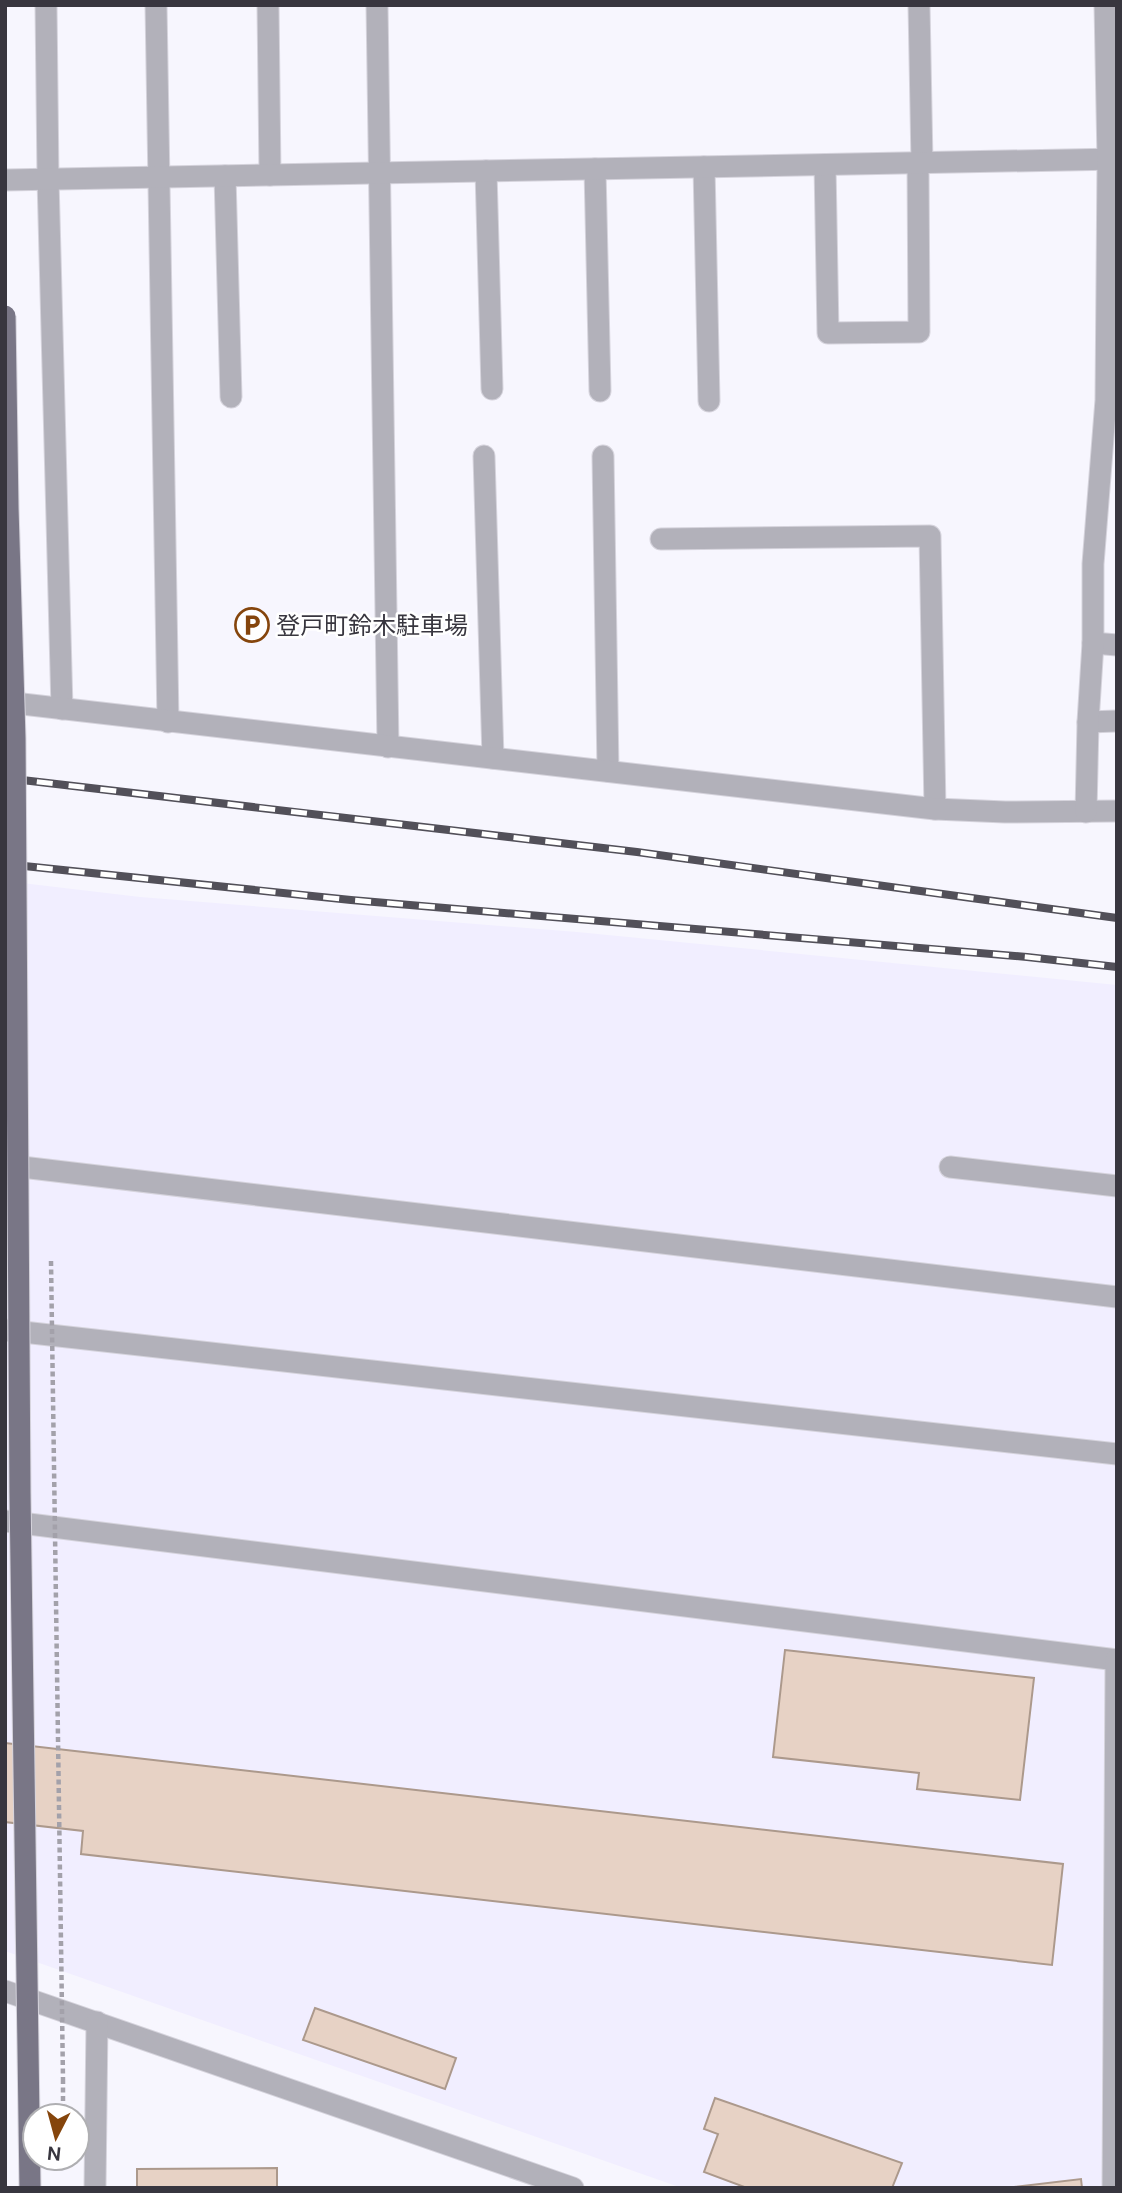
<svg xmlns="http://www.w3.org/2000/svg" width="1122" height="2193" font-family="'DM Sans','Noto Sans JP',sans-serif">
  <rect width="100%" height="100%" fill="#f7f6fe"/>
  <path fill="#f1eeff" d="M5,881L140,897L577,932L1117,985V2188H682L5,1951Z"/>
  <g fill="#e7d2c5" stroke="#ac998c" stroke-width="2">
    <path d="M785,1650L1034,1678L1020,1800L917,1789L919,1773L773,1757Z"/>
    <path d="M5,1743L1063,1864L1052,1965L81,1854L83,1831L5,1822Z"/>
    <path d="M315,2008L456,2058L445,2089L303,2040Z"/>
    <path d="M715,2098L902,2163L892,2188H747L704,2172L718,2134L704,2129Z"/>
    <path d="M277,2168V2188H137V2169Z"/>
    <path d="M1081,2179L1082,2188H1006Z"/>
  </g>
  <g fill="none" stroke-linecap="round" stroke-linejoin="round">
    <g stroke="#d5d3dc" stroke-width="23">
      <g id="minor">
        <path d="M46,5L48,179L62,709"/>
        <path d="M156,5L168,722"/>
        <path d="M268,5L270,175"/>
        <path d="M377,5L388,747"/>
        <path d="M919,5L922,163"/>
        <path d="M825,165L828,333L919,332L918,163"/>
        <path d="M704,167L709,401"/>
        <path d="M595,169L600,391"/>
        <path d="M486,171L492,389"/>
        <path d="M225,176L231,397"/>
        <path d="M5,180L1117,159"/>
        <path d="M484,456L493,758"/>
        <path d="M603,456L608,771"/>
        <path d="M661,539L930,536L935,809"/>
        <path d="M1093,643L1117,645"/>
        <path d="M5,702L935,809L1005,812L1117,811"/>
        <path d="M1088,722L1117,721"/>
        <path d="M1086,812L1088,722L1093,643V564L1106,400L1108,160L1105,5"/>
        <path d="M5,1165L1117,1297"/>
        <path d="M950,1167L1117,1186"/>
        <path d="M5,1330L1117,1454"/>
        <path d="M5,1521L1117,1660"/>
        <path d="M5,1991L573,2188"/>
        <path d="M95,2188L97,2022"/>
        <path d="M1113,2188L1116,1660"/>
      </g>
    </g>
    <path stroke="#a3a1aa" stroke-width="4.5" stroke-dasharray="5 3.5" stroke-linecap="butt" d="M63,2079V2116"/>
    <use href="#minor" stroke="#b2b1ba" stroke-width="21"/>
    <g stroke="#525059" stroke-width="8">
      <g id="rail">
        <path d="M5,778L637,852L1117,918"/>
        <path d="M5,864L351,900L1027,957L1117,967"/>
      </g>
    </g>
    <use href="#rail" stroke="#fff" stroke-width="5" stroke-dasharray="16" stroke-linecap="butt"/>
    <g stroke="#d5d3dc" stroke-width="23" stroke-linecap="butt">
      <path id="major-bridge" d="M5,316L8,508L15,738L20,1493L30,2188"/>
    </g>
    <path stroke="#a3a1aa" stroke-width="4.5" stroke-dasharray="5 3.5" stroke-linecap="butt" d="M51,1261L63,2079"/>
    <use href="#major-bridge" stroke="#797686" stroke-width="21"/>
  </g>
  <defs>
    <g id="parking-ring" transform="scale(1.75)"><circle r="9.5" fill="#fff" stroke="#85450c" stroke-width="1.5"/><path d="M-3.5-5.5H1a3.5 3.5 0 0 1 0 7H-1V5.5H-3.5ZM-1-3.4V-.6H.8a1.4 1.4 0 0 0 0-2.8Z" fill="#85450c"/></g>
  </defs>
  <g fill-rule="evenodd">
    <use href="#parking-ring" x="252" y="625"/>
  </g>
  <g text-anchor="middle" dominant-baseline="central" stroke-width="5" stroke-linejoin="round" paint-order="stroke">
    <g font-size="24" fill="#38363f" stroke="#fff" text-anchor="start">
      <text x="276" y="625">登戸町鈴木駐車場</text>
    </g>
  </g>
  <rect width="1122" height="2193" fill="none" stroke="#38363f" stroke-width="14"/>
  <g transform="translate(56 2137) rotate(186)"><circle r="33" fill="#ffffff" stroke="#afafb2" stroke-width="2"/>
  <path d="M0-5L12 26L0 18L-12 26Z" fill="#85450c"/>
  <text y="-10" font-size="19" font-weight="bold" text-anchor="middle" fill="#38363f">N</text>
  </g>
</svg>
